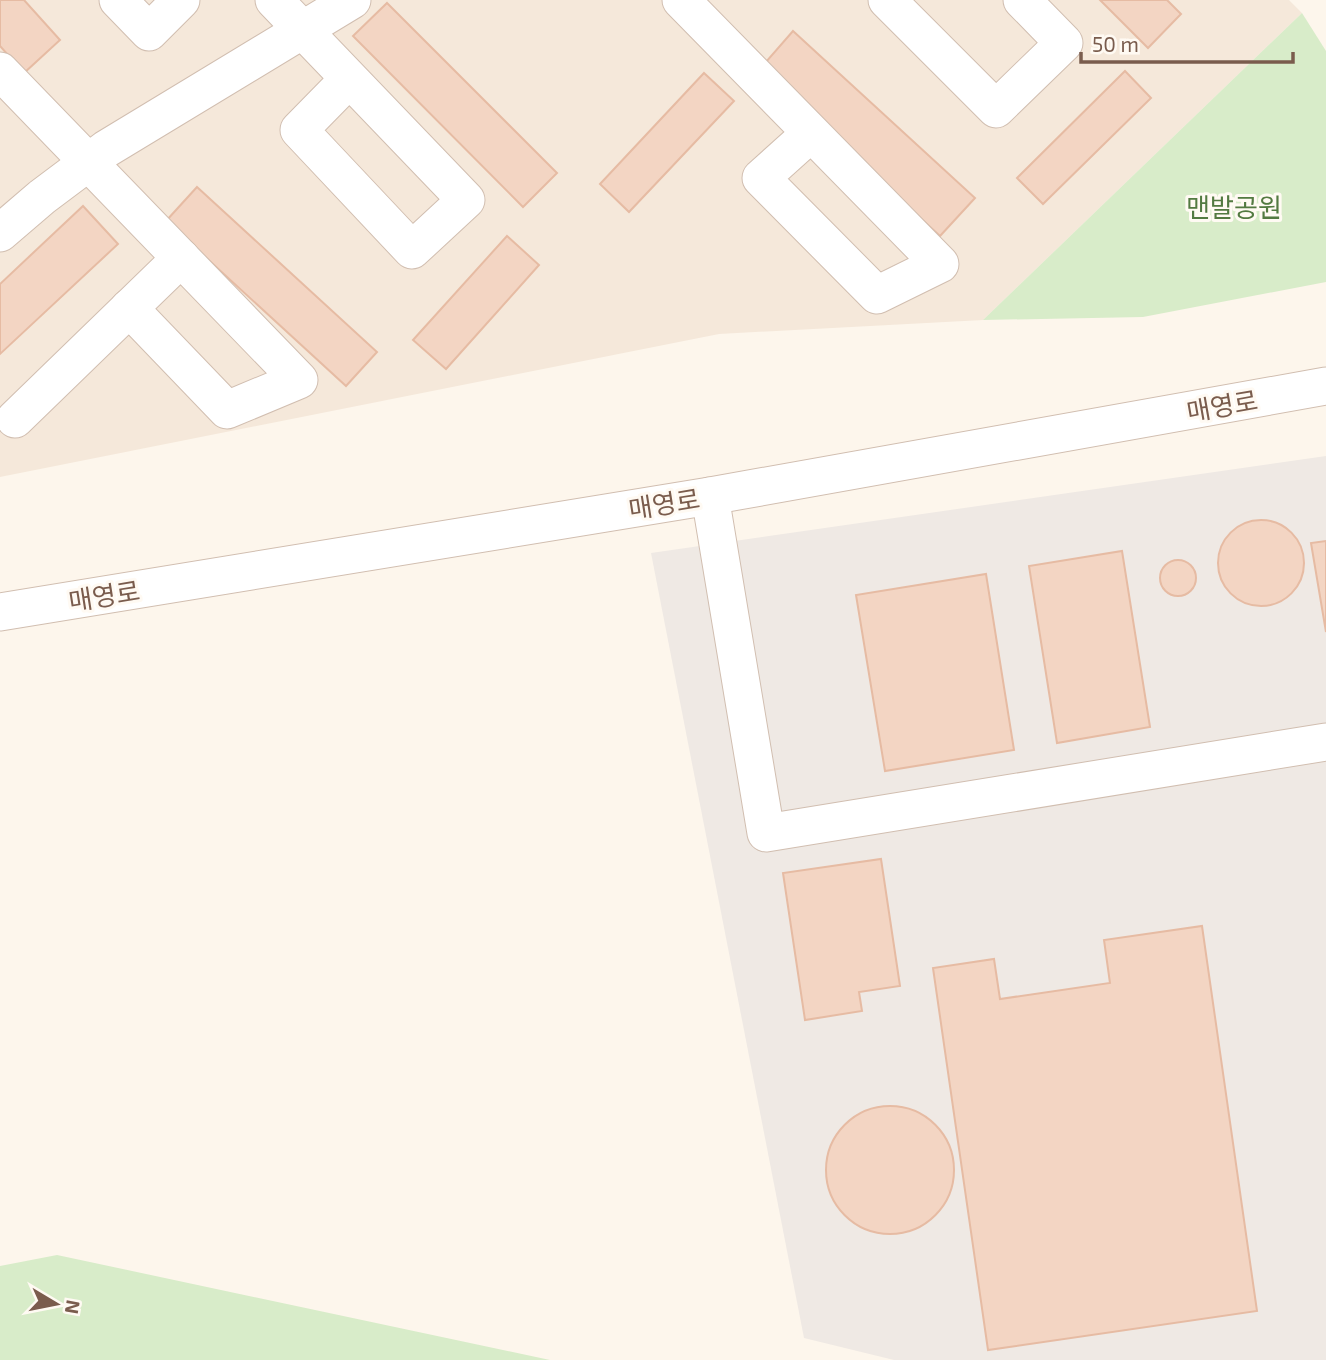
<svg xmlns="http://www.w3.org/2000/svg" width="1326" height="1360" font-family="'Exo 2','Noto Sans KR',sans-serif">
  <rect width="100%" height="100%" fill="#fdf6ec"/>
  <path fill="#f5e8da" d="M0,0H1289L1302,13L983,320L719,334L0,477Z"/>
  <path fill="#efe9e4" d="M1326,456V1360H894L804,1338L651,553Z"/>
  <g fill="#d8ecc9">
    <path d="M1302,13L1326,51V282L1143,317L983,320Z"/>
    <path d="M57,1255L550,1360H0V1266Z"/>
  </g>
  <g fill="#f3d5c3" stroke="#e6bba3" stroke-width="2">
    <path d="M0,0H24L60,40L24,73L0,46Z"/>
    <path d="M1100,0H1167L1181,14L1148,48Z"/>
    <path d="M387,3L557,173L523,207L353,36Z"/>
    <path d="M793,31L975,198L940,236L759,70Z"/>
    <path d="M1125,71L1151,98L1043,204L1017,178Z"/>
    <path d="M704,73L734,101L629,212L600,184Z"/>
    <path d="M197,187L377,352L346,386L166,221Z"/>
    <path d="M83,206L118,244L0,354V284Z"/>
    <path d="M507,236L539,265L446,369L413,340Z"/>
    <circle cx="1261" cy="563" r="43"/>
    <path d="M1326,541V632L1311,543Z"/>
    <path d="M1122,551L1150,727L1057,743L1029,566Z"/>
    <circle cx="1178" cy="578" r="18"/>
    <path d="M986,574L1014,750L885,771L856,595Z"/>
    <path d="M881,859L900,986L859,992L862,1011L805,1020L783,873Z"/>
    <path d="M1202,926L1257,1311L988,1350L933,968L994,959L1000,999L1110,983L1104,940Z"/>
    <circle cx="890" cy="1170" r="64"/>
  </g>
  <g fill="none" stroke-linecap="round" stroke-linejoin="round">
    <g stroke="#d1beb0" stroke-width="39">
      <g id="minor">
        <path d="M118,0L149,32L181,0"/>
        <path d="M274,0L466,200L412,250L299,130L349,79"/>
        <path d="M681,0L940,264L877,295L761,178L811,133"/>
        <path d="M887,0L996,109L1064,43L1022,0"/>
        <path d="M0,71L299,380L227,410L129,308"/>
        <path d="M0,233L42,197L106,149L352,0"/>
        <path d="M15,419L181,258"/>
        <path d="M710,496L766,833L1326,742"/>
        <path d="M0,612L710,496L1326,386"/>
      </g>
    </g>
    <use href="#minor" stroke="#fff" stroke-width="37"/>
  </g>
  <g text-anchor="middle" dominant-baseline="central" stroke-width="6" stroke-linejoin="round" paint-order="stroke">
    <g font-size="26" fill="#537a41" stroke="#fffaf3">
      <text x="1234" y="206">맨발공원</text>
    </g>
    <g font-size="26" fill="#7a5c4d" stroke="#fffaf3">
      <text transform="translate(1222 405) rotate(-10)">매영로</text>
      <text transform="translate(664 503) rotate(-9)">매영로</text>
      <text transform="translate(104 595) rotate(-9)">매영로</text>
    </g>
  </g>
  <g transform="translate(56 1304) rotate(100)" stroke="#fffaf3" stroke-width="5" paint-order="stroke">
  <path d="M0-5L12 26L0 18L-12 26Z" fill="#7a5c4d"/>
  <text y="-10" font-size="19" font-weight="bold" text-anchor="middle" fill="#7a5c4d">N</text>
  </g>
  <path d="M1081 52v10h212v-10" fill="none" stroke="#7a5c4d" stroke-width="3.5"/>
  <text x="1092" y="52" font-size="21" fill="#7a5c4d" stroke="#fffaf3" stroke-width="5" paint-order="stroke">50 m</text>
</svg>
